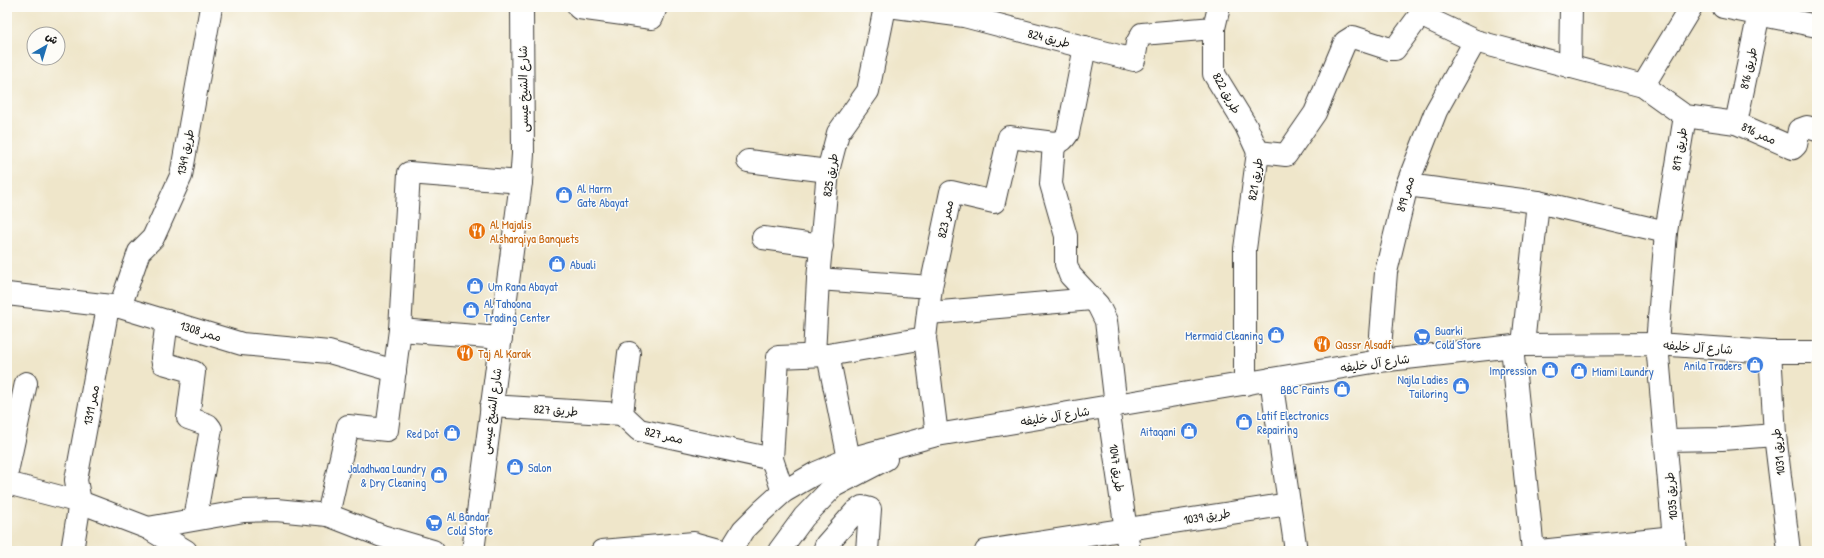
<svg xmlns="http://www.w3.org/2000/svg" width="1824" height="558" font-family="'Patrick Hand','Playpen Sans Arabic',sans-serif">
  <rect width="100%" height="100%" fill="#fdfcf7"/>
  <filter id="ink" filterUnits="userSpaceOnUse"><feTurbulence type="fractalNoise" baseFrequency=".025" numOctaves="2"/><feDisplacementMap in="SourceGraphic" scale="8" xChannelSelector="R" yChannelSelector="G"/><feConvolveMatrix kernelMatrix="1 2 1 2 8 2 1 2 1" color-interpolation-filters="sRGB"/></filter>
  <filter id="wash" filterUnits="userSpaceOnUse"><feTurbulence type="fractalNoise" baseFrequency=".012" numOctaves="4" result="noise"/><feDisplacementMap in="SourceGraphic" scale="16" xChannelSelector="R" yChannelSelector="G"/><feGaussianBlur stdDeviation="0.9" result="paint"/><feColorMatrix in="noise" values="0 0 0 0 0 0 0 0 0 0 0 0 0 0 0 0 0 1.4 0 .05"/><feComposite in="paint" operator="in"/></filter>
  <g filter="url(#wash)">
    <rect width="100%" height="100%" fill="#efe6ca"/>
  </g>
  <g filter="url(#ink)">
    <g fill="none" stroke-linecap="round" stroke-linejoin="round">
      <g stroke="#3c3a36" stroke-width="24">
        <g id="minor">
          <path d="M579,7V8L652,18L656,7"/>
          <path d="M896,7L964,16L1134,60L1137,43L1142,34L1214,28"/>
          <path d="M1219,7L1214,28V74L1246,126L1258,152"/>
          <path d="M1723,7L1817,26"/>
          <path d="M1420,15L1475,41L1643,86L1685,116L1666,232L1657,344L1675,551"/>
          <path d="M1570,67L1571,7"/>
          <path d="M1643,86L1691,7"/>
          <path d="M1685,116L1736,123L1793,148L1796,145L1799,130L1807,127L1817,130"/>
          <path d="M1736,123L1759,13"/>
          <path d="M1054,143L1051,184L1066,236V264L1070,275L1098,305L1106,321L1116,406"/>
          <path d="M748,161L828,171"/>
          <path d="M1407,185L1538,202L1666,232"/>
          <path d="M763,238L822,246"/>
          <path d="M818,279L931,287"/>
          <path d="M7,294L120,307L242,344L329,352L395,371"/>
          <path d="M120,307L139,252L153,238L181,176L211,7"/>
          <path d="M929,313L1092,299"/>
          <path d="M167,321L162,358L163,363L194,372L188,418L208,425L211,429L195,519"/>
          <path d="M400,330L501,338"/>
          <path d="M1523,345L1538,202"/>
          <path d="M1512,347L1533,551"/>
          <path d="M1770,352L1775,435L1789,551"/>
          <path d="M629,353L622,414L639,430L772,459"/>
          <path d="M814,355L818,279L828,171L838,133L868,91L885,7"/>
          <path d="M828,355L849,459"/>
          <path d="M1379,361L1386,272L1407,185L1436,111L1475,41"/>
          <path d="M1271,379L1296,551"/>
          <path d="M1245,384V249L1258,152L1286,155L1315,113L1345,42L1353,37L1390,49H1395L1420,15L1423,7"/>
          <path d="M491,406L622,414"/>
          <path d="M1108,407L1129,551"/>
          <path d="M937,435L925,338L931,287L951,192L994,202L1009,137L1054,143C1062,142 1064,139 1068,133L1085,47"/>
          <path d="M1666,440L1722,439L1775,435"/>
          <path d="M7,472L26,383"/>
          <path d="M7,483L80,502L148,528L186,551"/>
          <path d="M783,492L772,459L778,357L828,355L925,338"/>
          <path d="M328,515L348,426L387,430L400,330L409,173L521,182"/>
          <path d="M148,528L244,511L276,510L328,515L382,536L433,551"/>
          <path d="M72,551L80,502L76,480L108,307"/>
          <path d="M473,551L521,182L523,154L522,7"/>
          <path d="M602,551L694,543L723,551"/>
          <path d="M730,551L743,530L761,512L783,492L816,473L849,459L937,435L1379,361L1523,345L1657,344L1770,352H1817"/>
          <path d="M779,551L804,517L834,486L886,459"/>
          <path d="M824,551L826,545L855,512L862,507L870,509L867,551"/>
          <path d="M986,551L1289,504"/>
          <path d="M1540,551L1674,537"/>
        </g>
      </g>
      <use href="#minor" stroke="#fff" stroke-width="22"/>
    </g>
  </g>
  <defs>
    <g id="shop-disc" transform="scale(0.9)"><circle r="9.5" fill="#3f7fe0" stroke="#fdfcf7"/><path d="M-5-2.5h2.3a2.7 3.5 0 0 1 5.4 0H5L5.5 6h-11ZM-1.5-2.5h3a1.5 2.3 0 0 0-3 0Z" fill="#fff"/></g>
    <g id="restaurant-disc" transform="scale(0.9)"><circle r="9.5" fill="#e8710a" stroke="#fdfcf7"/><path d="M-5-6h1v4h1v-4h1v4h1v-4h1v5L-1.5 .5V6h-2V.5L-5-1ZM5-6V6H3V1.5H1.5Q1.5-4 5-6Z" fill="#fff"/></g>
    <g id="supermarket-disc" transform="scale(0.9)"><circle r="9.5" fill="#3f7fe0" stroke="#fdfcf7"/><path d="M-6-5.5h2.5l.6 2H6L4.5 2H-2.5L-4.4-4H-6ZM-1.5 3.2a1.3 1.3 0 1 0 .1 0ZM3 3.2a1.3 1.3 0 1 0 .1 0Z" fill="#fff"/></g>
  </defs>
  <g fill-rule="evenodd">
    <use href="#shop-disc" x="564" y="195"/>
    <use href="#restaurant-disc" x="477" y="231"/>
    <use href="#shop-disc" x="557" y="264"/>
    <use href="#shop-disc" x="475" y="286"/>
    <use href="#shop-disc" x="471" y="310"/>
    <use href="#shop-disc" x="1276" y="335"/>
    <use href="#supermarket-disc" x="1422" y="337"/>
    <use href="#restaurant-disc" x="1322" y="344"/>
    <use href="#restaurant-disc" x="465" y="353"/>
    <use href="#shop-disc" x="1755" y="365"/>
    <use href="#shop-disc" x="1550" y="370"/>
    <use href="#shop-disc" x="1579" y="371"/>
    <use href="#shop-disc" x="1461" y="386"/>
    <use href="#shop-disc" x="1342" y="389"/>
    <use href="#shop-disc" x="1244" y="422"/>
    <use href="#shop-disc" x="1189" y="431"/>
    <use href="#shop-disc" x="452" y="433"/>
    <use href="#shop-disc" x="515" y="467"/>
    <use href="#shop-disc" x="439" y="475"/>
    <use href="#supermarket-disc" x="434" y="523"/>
  </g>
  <g text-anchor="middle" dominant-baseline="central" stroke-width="3" stroke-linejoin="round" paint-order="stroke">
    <g font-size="12" fill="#1c1c1c" stroke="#fdfcf7">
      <text transform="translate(1049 38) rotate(14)">طريق 824</text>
      <text transform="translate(1748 68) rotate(-78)">طريق 816</text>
      <text transform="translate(523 89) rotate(-91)">شارع الشيخ عيسى</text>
      <text transform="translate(1227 93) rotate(61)">طريق 822</text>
      <text transform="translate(1759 133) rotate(24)">ممر 816</text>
      <text transform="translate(1679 149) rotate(-81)">طريق 817</text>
      <text transform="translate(185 152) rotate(-79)">طريق 1349</text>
      <text transform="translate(830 175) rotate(-81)">طريق 825</text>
      <text transform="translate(1255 179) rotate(-81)">طريق 821</text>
      <text transform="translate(1405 194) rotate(-74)">ممر 819</text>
      <text transform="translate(945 219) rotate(-78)">ممر 823</text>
      <text transform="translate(201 331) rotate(17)">ممر 1308</text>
      <text transform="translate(1698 347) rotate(4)">شارع آل خليفه</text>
      <text transform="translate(1375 363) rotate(-8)">شارع آل خليفه</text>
      <text transform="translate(91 405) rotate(-79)">ممر 1311</text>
      <text transform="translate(556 410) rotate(4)">طريق 827</text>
      <text transform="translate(491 411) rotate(-82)">شارع الشيخ عيسى</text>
      <text transform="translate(1055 416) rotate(-9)">شارع آل خليفه</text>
      <text transform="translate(664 435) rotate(13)">ممر 827</text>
      <text transform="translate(1778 452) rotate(-96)">طريق 1031</text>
      <text transform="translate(1117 468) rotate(82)">طريق 1047</text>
      <text transform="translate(1671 496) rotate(-95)">طريق 1035</text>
      <text transform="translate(1207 516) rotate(-9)">طريق 1039</text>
    </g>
    <g font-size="12" fill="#366cbe" stroke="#fdfcf7" text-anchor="start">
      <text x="577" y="188">Al Harm<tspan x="577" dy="14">Gate Abayat</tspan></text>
      <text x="570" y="264">Abuali</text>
      <text x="488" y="286">Um Rana Abayat</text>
      <text x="484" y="303">Al Tahoona<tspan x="484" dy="14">Trading Center</tspan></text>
      <text x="1435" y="330">Buarki<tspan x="1435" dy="14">Cold Store</tspan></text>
      <text x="1263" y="335" text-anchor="end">Mermaid Cleaning</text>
      <text x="1742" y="365" text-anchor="end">Anila Traders</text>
      <text x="1537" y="370" text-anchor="end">Impression</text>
      <text x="1592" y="371">Miami Laundry</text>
      <text x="1448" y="379" text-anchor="end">Najla Ladies<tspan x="1448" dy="14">Tailoring</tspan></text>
      <text x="1329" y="389" text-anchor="end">BBC Paints</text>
      <text x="1257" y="415">Latif Electronics<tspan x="1257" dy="14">Repairing</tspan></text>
      <text x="1176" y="431" text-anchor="end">Aitaqani</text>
      <text x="439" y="433" text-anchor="end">Red Dot</text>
      <text x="528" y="467">Salon</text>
      <text x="426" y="468" text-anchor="end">Jaladhwaa Laundry<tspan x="426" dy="14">&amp; Dry Cleaning</tspan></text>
      <text x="447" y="516">Al Bandar<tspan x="447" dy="14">Cold Store</tspan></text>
    </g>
    <g font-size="12" fill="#c56008" stroke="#fdfcf7" text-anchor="start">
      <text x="490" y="224">Al Majalis<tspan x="490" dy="14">Alsharqiya Banquets</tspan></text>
      <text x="1335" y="344">Qassr Alsadf</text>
      <text x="478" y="353">Taj Al Karak</text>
    </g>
  </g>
  <rect width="1824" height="558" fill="none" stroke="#fdfcf7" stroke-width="24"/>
  <g transform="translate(46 46) rotate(38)"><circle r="19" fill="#fdfcf7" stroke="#a3a29f"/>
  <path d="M0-3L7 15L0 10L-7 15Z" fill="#1f6fb2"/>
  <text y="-6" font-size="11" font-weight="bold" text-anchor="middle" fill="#1c1c1c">ش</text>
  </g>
</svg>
